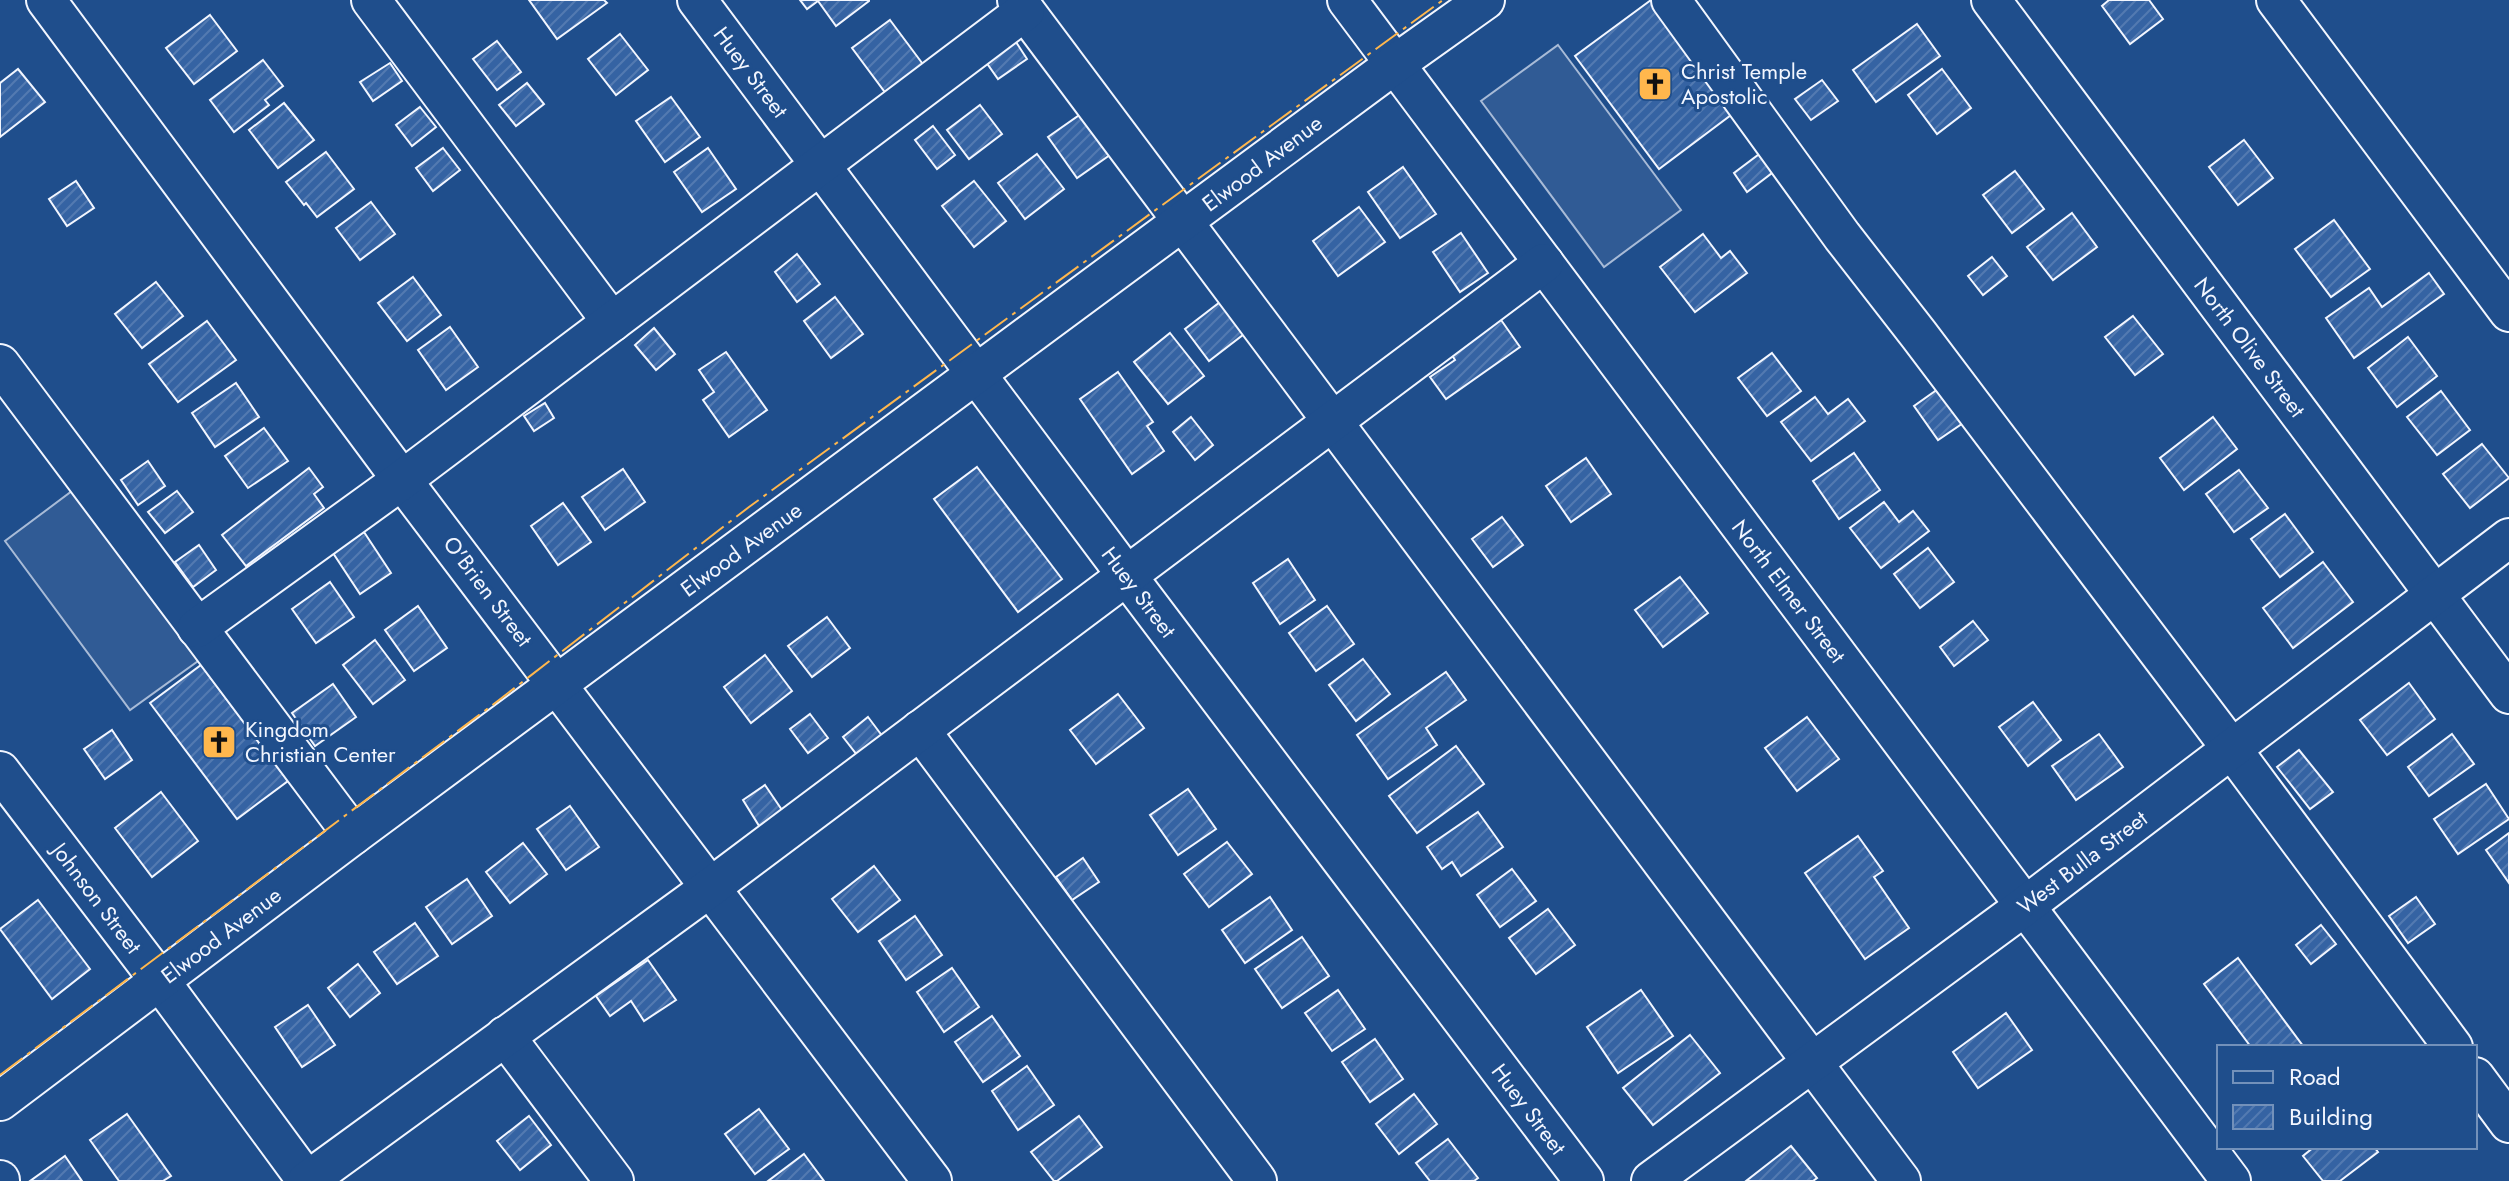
<svg xmlns="http://www.w3.org/2000/svg" width="2509" height="1181" font-family="Jost,sans-serif">
  <defs>
    <pattern id="building-hatch" width="6" height="6" patternUnits="userSpaceOnUse" patternTransform="scale(2)"><rect width="6" height="6" fill="#3563a3"/><path d="M-1 1l2-2M0 6l6-6M5 7l2-2" fill="none" stroke="#537ab1"/></pattern>
  </defs>
  <rect width="100%" height="100%" fill="#1f4e8c"/>
  <g fill="#305b95" stroke="#a8bbd7" stroke-width="2">
    <path d="M1558,45L1681,210L1604,267L1481,101Z"/>
    <path d="M76,488L205,656L130,710L5,541Z"/>
  </g>
  <g fill="url(#building-hatch)" stroke="#f2f6ff" stroke-width="2">
    <path d="M529,0H604L607,3L557,39Z"/>
    <path d="M800,0H869V1L836,26L818,1L807,9Z"/>
    <path d="M1651,0L1735,112L1659,169L1575,56Z"/>
    <path d="M2109,0H2149L2163,19L2130,44L2102,6Z"/>
    <path d="M210,15L237,51L194,84L166,48Z"/>
    <path d="M890,20L925,67L887,95L852,48Z"/>
    <path d="M1917,24L1940,56L1876,102L1853,70Z"/>
    <path d="M620,34L648,70L616,95L588,59Z"/>
    <path d="M497,41L521,72L497,90L473,59Z"/>
    <path d="M1016,42L1027,59L998,79L986,62Z"/>
    <path d="M263,60L283,86L265,100L269,105L234,132L210,100Z"/>
    <path d="M390,63L402,81L373,101L360,82Z"/>
    <path d="M18,69L45,102L0,137V83Z"/>
    <path d="M1942,69L1971,108L1937,134L1908,95Z"/>
    <path d="M1822,80L1838,101L1811,120L1795,99Z"/>
    <path d="M527,83L544,104L516,126L499,105Z"/>
    <path d="M671,97L700,137L665,162L636,121Z"/>
    <path d="M284,103L314,140L278,168L249,130Z"/>
    <path d="M980,105L1002,134L969,159L947,130Z"/>
    <path d="M420,107L436,127L412,146L396,125Z"/>
    <path d="M1088,109L1117,150L1077,178L1048,137Z"/>
    <path d="M933,126L955,155L937,169L915,140Z"/>
    <path d="M2244,140L2273,178L2238,205L2209,167Z"/>
    <path d="M443,148L460,170L433,191L416,168Z"/>
    <path d="M708,148L736,189L702,212L674,172Z"/>
    <path d="M326,152L354,189L317,217L306,203L304,205L286,182Z"/>
    <path d="M1762,152L1776,170L1747,192L1734,173Z"/>
    <path d="M1037,154L1064,189L1025,219L998,183Z"/>
    <path d="M1403,167L1436,214L1400,238L1368,192Z"/>
    <path d="M2015,171L2044,209L2012,233L1983,195Z"/>
    <path d="M76,181L94,208L67,226L49,199Z"/>
    <path d="M974,181L1006,221L974,247L942,206Z"/>
    <path d="M371,202L395,234L360,260L336,228Z"/>
    <path d="M1359,207L1385,242L1338,276L1313,241Z"/>
    <path d="M2072,213L2097,247L2053,280L2027,247Z"/>
    <path d="M2334,220L2370,269L2331,297L2295,249Z"/>
    <path d="M1461,233L1488,273L1460,292L1433,252Z"/>
    <path d="M1703,234L1721,258L1730,251L1747,273L1695,312L1660,267Z"/>
    <path d="M797,254L820,284L797,302L775,272Z"/>
    <path d="M1992,257L2007,276L1983,295L1968,276Z"/>
    <path d="M2429,273L2444,294L2354,358L2326,318L2369,288L2382,307Z"/>
    <path d="M413,277L441,315L407,341L378,303Z"/>
    <path d="M156,282L183,316L142,348L115,314Z"/>
    <path d="M835,297L863,334L831,358L804,321Z"/>
    <path d="M1224,299L1248,331L1209,361L1185,329Z"/>
    <path d="M2133,316L2163,354L2135,375L2105,337Z"/>
    <path d="M1499,317L1520,347L1446,399L1430,377L1455,360L1450,352Z"/>
    <path d="M207,321L236,360L178,402L149,364Z"/>
    <path d="M450,327L478,367L446,390L418,350Z"/>
    <path d="M654,328L675,354L656,370L635,345Z"/>
    <path d="M1170,333L1204,376L1168,404L1134,362Z"/>
    <path d="M2408,337L2437,376L2397,407L2368,368Z"/>
    <path d="M726,352L767,410L729,437L703,400L714,392L699,370Z"/>
    <path d="M1772,353L1801,391L1767,416L1738,378Z"/>
    <path d="M1118,372L1153,422L1147,426L1164,451L1132,474L1080,399Z"/>
    <path d="M1948,382L1972,417L1938,440L1914,406Z"/>
    <path d="M236,383L259,417L215,447L192,413Z"/>
    <path d="M2441,391L2470,430L2437,455L2407,417Z"/>
    <path d="M1815,397L1828,414L1848,399L1865,421L1811,461L1781,422Z"/>
    <path d="M545,403L554,418L534,431L524,416Z"/>
    <path d="M1191,417L1213,445L1195,460L1173,432Z"/>
    <path d="M2213,417L2237,449L2184,490L2160,458Z"/>
    <path d="M264,428L288,461L248,488L225,456Z"/>
    <path d="M2482,444L2509,478L2470,508L2443,474Z"/>
    <path d="M1854,453L1880,490L1839,519L1813,481Z"/>
    <path d="M1586,458L1611,494L1571,522L1546,486Z"/>
    <path d="M148,461L165,486L138,505L121,480Z"/>
    <path d="M977,467L1062,579L1018,612L934,499Z"/>
    <path d="M309,468L323,487L314,494L324,508L246,566L222,535Z"/>
    <path d="M623,469L645,502L605,530L582,497Z"/>
    <path d="M2239,470L2268,508L2234,532L2206,494Z"/>
    <path d="M177,491L193,512L165,533L148,512Z"/>
    <path d="M1884,502L1899,522L1913,511L1929,531L1881,568L1850,528Z"/>
    <path d="M563,503L591,542L558,565L531,526Z"/>
    <path d="M2285,514L2313,552L2280,577L2251,539Z"/>
    <path d="M1502,517L1523,545L1493,567L1472,539Z"/>
    <path d="M364,532L391,573L360,594L333,553Z"/>
    <path d="M199,545L216,570L193,587L175,562Z"/>
    <path d="M1928,548L1954,582L1920,608L1894,574Z"/>
    <path d="M1288,559L1315,600L1280,624L1253,583Z"/>
    <path d="M2323,562L2353,602L2293,648L2263,608Z"/>
    <path d="M1680,577L1708,613L1663,647L1635,610Z"/>
    <path d="M330,582L354,617L316,643L292,609Z"/>
    <path d="M418,606L447,648L414,671L385,630Z"/>
    <path d="M1327,606L1354,644L1316,671L1289,633Z"/>
    <path d="M827,617L850,648L812,677L788,646Z"/>
    <path d="M1973,621L1988,640L1954,666L1940,647Z"/>
    <path d="M375,640L405,680L373,704L343,665Z"/>
    <path d="M765,655L792,691L751,723L724,687Z"/>
    <path d="M1363,659L1390,694L1356,721L1329,685Z"/>
    <path d="M201,665L288,781L237,819L150,703Z"/>
    <path d="M1446,672L1466,700L1426,728L1437,745L1388,779L1357,735Z"/>
    <path d="M2409,683L2435,719L2387,755L2360,720Z"/>
    <path d="M333,684L356,717L315,746L292,713Z"/>
    <path d="M1118,694L1144,728L1096,764L1070,730Z"/>
    <path d="M2033,702L2061,740L2028,766L1999,727Z"/>
    <path d="M810,714L828,738L808,753L790,729Z"/>
    <path d="M868,717L886,741L861,760L843,737Z"/>
    <path d="M1807,717L1839,759L1797,791L1765,748Z"/>
    <path d="M112,730L132,760L105,779L84,749Z"/>
    <path d="M2099,734L2123,767L2076,800L2052,766Z"/>
    <path d="M2452,734L2474,764L2429,796L2408,767Z"/>
    <path d="M1456,746L1484,784L1417,833L1389,796Z"/>
    <path d="M2299,750L2333,792L2310,809L2277,767Z"/>
    <path d="M2486,784L2509,819L2458,854L2434,819Z"/>
    <path d="M765,785L784,813L761,829L743,800Z"/>
    <path d="M1188,789L1216,829L1178,855L1150,815Z"/>
    <path d="M161,792L198,841L152,877L115,828Z"/>
    <path d="M570,806L599,847L566,870L537,829Z"/>
    <path d="M1478,812L1503,847L1461,876L1452,862L1442,869L1427,847Z"/>
    <path d="M2509,833V883L2486,850Z"/>
    <path d="M1858,836L1883,871L1874,877L1909,928L1865,959L1805,873Z"/>
    <path d="M1227,842L1252,874L1209,907L1184,874Z"/>
    <path d="M523,843L547,874L510,903L486,872Z"/>
    <path d="M1083,858L1099,882L1072,900L1056,877Z"/>
    <path d="M874,866L900,900L858,932L832,899Z"/>
    <path d="M1512,869L1536,901L1500,927L1477,895Z"/>
    <path d="M467,879L492,916L452,944L426,907Z"/>
    <path d="M1270,897L1292,930L1245,963L1222,930Z"/>
    <path d="M2416,897L2435,924L2408,943L2389,916Z"/>
    <path d="M38,900L90,969L52,999L0,929Z"/>
    <path d="M1548,909L1575,945L1536,974L1509,938Z"/>
    <path d="M915,916L942,955L906,980L879,941Z"/>
    <path d="M415,923L438,956L397,984L374,952Z"/>
    <path d="M2321,925L2336,944L2311,964L2296,945Z"/>
    <path d="M1302,937L1329,976L1282,1008L1255,969Z"/>
    <path d="M2238,958L2303,1046L2302,1047H2251L2204,984Z"/>
    <path d="M648,960L676,1000L644,1021L631,1001L610,1016L596,996Z"/>
    <path d="M358,964L380,993L350,1017L328,988Z"/>
    <path d="M952,968L979,1007L944,1032L917,992Z"/>
    <path d="M1338,990L1365,1029L1332,1051L1305,1013Z"/>
    <path d="M1641,990L1673,1036L1618,1073L1587,1027Z"/>
    <path d="M308,1005L335,1045L302,1067L275,1027Z"/>
    <path d="M2006,1013L2032,1050L1978,1088L1953,1052Z"/>
    <path d="M992,1016L1020,1056L983,1082L955,1042Z"/>
    <path d="M1690,1035L1720,1073L1653,1125L1623,1088Z"/>
    <path d="M1375,1039L1403,1079L1370,1102L1342,1062Z"/>
    <path d="M1027,1066L1054,1105L1018,1130L992,1091Z"/>
    <path d="M1414,1094L1437,1124L1399,1154L1376,1124Z"/>
    <path d="M759,1109L789,1149L755,1174L725,1134Z"/>
    <path d="M127,1114L171,1176L163,1181H119L90,1140Z"/>
    <path d="M529,1116L551,1145L520,1170L497,1141Z"/>
    <path d="M1079,1116L1102,1147L1057,1181H1054L1031,1152Z"/>
    <path d="M1448,1139L1478,1178L1474,1181H1430L1416,1163Z"/>
    <path d="M1791,1146L1817,1178L1813,1181H1746Z"/>
    <path d="M2314,1147H2374L2378,1152L2340,1181H2323L2303,1156Z"/>
    <path d="M804,1154L824,1181H768Z"/>
    <path d="M65,1156L82,1181H30Z"/>
  </g>
  <g fill="none" stroke-linecap="round" stroke-linejoin="round">
    <g stroke="#f2f6ff" stroke-width="42">
      <g id="minor">
        <path d="M46,0L402,480L932,1181"/>
        <path d="M371,0L612,322"/>
        <path d="M697,0L1127,576L1584,1181"/>
        <path d="M1017,0L1901,1181"/>
        <path d="M1347,0L2231,1181"/>
        <path d="M1671,0L1842,236L1919,335L2231,748L2453,1047"/>
        <path d="M1991,0L2509,694"/>
        <path d="M2276,0L2509,312"/>
        <path d="M0,364L353,835"/>
        <path d="M197,628L402,480L1025,11"/>
        <path d="M920,730L1257,1181"/>
        <path d="M0,771L160,981L307,1181"/>
        <path d="M505,1036L614,1181"/>
        <path d="M2475,1077L2509,1123"/>
        <path d="M0,1101L353,835L1395,64L1485,0"/>
        <path d="M0,1180V1181"/>
        <path d="M307,1181L711,887L1544,263"/>
        <path d="M1651,1181L2025,906L2509,538"/>
      </g>
    </g>
    <use href="#minor" stroke="#1f4e8c" stroke-width="38"/>
    <path stroke="#ffb74d" stroke-width="2" stroke-dasharray="28 6 4 6" stroke-linecap="butt" d="M0,1075L499,700L749,507L1443,0"/>
  </g>
  <defs>
    <g id="church-square" transform="scale(1.8)"><rect x="-9" y="-9" width="18" height="18" rx="4" fill="#ffb74d" stroke="#1f4e8c"/><path d="M-1.2-6h2.4v3.5h3.3v2.4h-3.3V6h-2.4V-.1h-3.3v-2.4h3.3Z" fill="#111"/></g>
  </defs>
  <g fill-rule="evenodd">
    <use href="#church-square" x="1655" y="84"/>
    <use href="#church-square" x="219" y="742"/>
  </g>
  <g text-anchor="middle" dominant-baseline="central" stroke-width="6" stroke-linejoin="round" paint-order="stroke">
    <g font-size="22" fill="#f2f6ff" stroke="#1f4e8c" text-anchor="start">
      <text x="1681" y="71">Christ Temple<tspan x="1681" dy="25">Apostolic</tspan></text>
      <text x="245" y="729">Kingdom<tspan x="245" dy="25">Christian Center</tspan></text>
    </g>
    <g font-size="22" fill="#f2f6ff" stroke="#1f4e8c">
      <text transform="translate(751 72) rotate(53)">Huey Street</text>
      <text transform="translate(1262 163) rotate(-37)">Elwood Avenue</text>
      <text transform="translate(2250 347) rotate(53)">North Olive Street</text>
      <text transform="translate(741 549) rotate(-36)">Elwood Avenue</text>
      <text transform="translate(488 591) rotate(53)">O'Brien Street</text>
      <text transform="translate(1789 591) rotate(53)">North Elmer Street</text>
      <text transform="translate(1139 592) rotate(53)">Huey Street</text>
      <text transform="translate(2082 862) rotate(-37)">West Bulla Street</text>
      <text transform="translate(97 898) rotate(53)">Johnson Street</text>
      <text transform="translate(221 935) rotate(-37)">Elwood Avenue</text>
      <text transform="translate(1529 1109) rotate(53)">Huey Street</text>
    </g>
  </g>
  <rect x="2217" y="1045" width="260" height="104" fill="#1f4e8c" stroke="#7391ba" stroke-width="2"/>
  <rect x="2233" y="1071" width="40" height="12" fill="#1f4e8c" stroke="#7391ba" stroke-width="2"/>
  <text x="2289" y="1085" font-size="24" fill="#f2f6ff">Road</text>
  <rect x="2233" y="1105" width="40" height="24" fill="url(#building-hatch)" stroke="#7391ba" stroke-width="2"/>
  <text x="2289" y="1125" font-size="24" fill="#f2f6ff">Building</text>
</svg>
